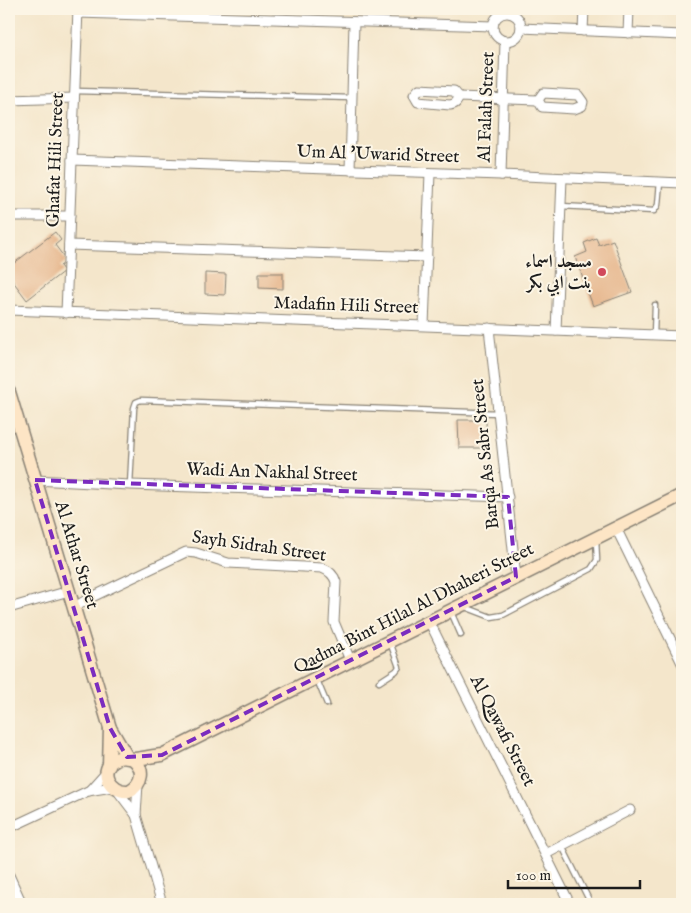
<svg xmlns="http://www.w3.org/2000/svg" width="691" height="913" font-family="'IM FELL English',Amiri,serif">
  <rect width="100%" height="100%" fill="#fcf5e5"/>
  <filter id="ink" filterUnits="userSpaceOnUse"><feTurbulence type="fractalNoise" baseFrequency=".02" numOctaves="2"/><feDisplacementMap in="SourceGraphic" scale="10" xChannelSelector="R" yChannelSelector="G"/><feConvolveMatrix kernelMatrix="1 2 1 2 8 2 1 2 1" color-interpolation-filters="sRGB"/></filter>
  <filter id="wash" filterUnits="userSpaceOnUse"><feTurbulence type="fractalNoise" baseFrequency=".0096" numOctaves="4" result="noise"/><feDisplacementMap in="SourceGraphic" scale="20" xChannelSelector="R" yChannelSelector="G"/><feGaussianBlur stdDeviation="1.12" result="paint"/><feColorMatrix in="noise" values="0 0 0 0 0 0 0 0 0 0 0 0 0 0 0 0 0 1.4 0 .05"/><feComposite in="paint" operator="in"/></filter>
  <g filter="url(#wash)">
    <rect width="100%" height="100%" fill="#f4e6cb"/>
    <g id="blocks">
      <g fill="#e7b991">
        <path d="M55,232L61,240L55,245L67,261L60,266L64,271L27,300L9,276V267Z"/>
        <path d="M596,238L599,245L613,240L632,292L593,306L575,257L587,252L584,243Z"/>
        <path d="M205,273L226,274L225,295L205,294Z"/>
        <path d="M259,273H283V289L259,288Z"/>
        <path d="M458,420H486L487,448H459Z"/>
      </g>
    </g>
  </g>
  <g filter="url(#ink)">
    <use href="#blocks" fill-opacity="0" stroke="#888174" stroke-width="1"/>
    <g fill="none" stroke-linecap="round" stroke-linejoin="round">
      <g stroke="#888174" stroke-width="7">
        <g id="lane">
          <path d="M75,91L352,98"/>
          <path d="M561,206L654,211L658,205L660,182"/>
          <path d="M654,335L655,305"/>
          <path d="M130,485L134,408L136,402L141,400L498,413"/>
          <path d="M465,607L491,617L503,615L591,569L597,560L596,539"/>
          <path d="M451,612L461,635"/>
          <path d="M317,680L327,704"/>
          <path d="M379,682L396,671L399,667L390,642"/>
          <path d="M562,846L591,904"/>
          <path d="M560,904L568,900"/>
        </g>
      </g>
      <g stroke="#888174" stroke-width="11">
        <g id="street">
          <circle cx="507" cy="27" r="14"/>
          <path d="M78,13L493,26"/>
          <path d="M521,28L682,35"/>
          <path d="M583,31L584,9"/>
          <path d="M628,33L629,9"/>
          <path d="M419,89L454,91L459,97C457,102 456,104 450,105L418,102L414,95Z"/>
          <path d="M543,93L578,95L583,102L582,106L574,109L542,107L538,100Z"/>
          <path d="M459,97L538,100"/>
          <path d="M9,100L74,98"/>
          <path d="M72,160L501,175L682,183"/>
          <path d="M350,170L354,22"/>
          <path d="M501,175L505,41"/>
          <path d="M9,216H70"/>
          <path d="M69,245L427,257"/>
          <path d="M9,310L682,336"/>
          <path d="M66,313L78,9"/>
          <path d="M424,325L430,173"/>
          <path d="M489,328L516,577"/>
          <path d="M556,331L562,178"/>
          <path d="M35,480L130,485L508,497"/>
          <path d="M616,528L682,663"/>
          <path d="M9,608L69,591"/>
          <path d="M73,608L90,598L186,552L196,553L228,563L322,568C330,571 334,575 336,582L334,622L350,660"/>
          <path d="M429,621L570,904"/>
          <path d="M117,790L136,815L162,904"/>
          <path d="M89,791L107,771"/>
          <path d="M136,815L138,784"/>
          <path d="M9,828L88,791L112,787"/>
          <path d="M546,854L630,810"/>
          <path d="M9,875L22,904"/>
        </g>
      </g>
      <g stroke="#888174" stroke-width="15">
        <g id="secondary">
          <path d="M9,392L110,728L127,757"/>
          <path d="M133,759C145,769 143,784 129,791C109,793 97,769 116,759C123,755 129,759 135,759C144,758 153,756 162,755L682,495"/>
          <path d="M109,766L110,728"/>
        </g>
      </g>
      <use href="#lane" stroke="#fff" stroke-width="4.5"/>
      <use href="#street" stroke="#fff" stroke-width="9"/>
      <use href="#secondary" stroke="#fde5c5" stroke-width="12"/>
    </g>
  </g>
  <path fill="none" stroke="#7b2cbf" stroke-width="4" stroke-dasharray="10 6" stroke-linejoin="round" d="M35,480L508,497L516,577L162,755L127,757L110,728Z"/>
  <circle fill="#d1495b" stroke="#fcf5e5" stroke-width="2" cx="602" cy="272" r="5"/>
  <g text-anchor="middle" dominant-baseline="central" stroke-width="4" stroke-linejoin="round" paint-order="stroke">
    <g font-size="18" fill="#1c1c1c" stroke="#fcf5e5">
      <text transform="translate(487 107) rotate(-88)">Al Falah Street</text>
      <text transform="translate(378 155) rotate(2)">Um Al 'Uwarid Street</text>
      <text transform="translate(56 160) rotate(-88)">Ghafat Hili Street</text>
      <text transform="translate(346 306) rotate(2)">Madafin Hili Street</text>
      <text transform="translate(486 454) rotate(-96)">Barqa As Sabr Street</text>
      <text transform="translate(272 473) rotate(2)">Wadi An Nakhal Street</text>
      <text transform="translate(259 547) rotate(8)">Sayh Sidrah Street</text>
      <text transform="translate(76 555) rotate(73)">Al Athar Street</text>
      <text transform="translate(414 609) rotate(-27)">Qadma Bint Hilal Al Dhaheri Street</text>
      <text transform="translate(502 731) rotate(63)">Al Qawafi Street</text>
    </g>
    <g font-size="18" font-weight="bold" fill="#1c1c1c" stroke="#fcf5e5" text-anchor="end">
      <text x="592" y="262">مسجد اسماء<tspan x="592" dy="21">بنت ابي بكر</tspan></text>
    </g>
  </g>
  <rect width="691" height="913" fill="none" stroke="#fcf5e5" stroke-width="30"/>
  <path d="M508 880v8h132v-8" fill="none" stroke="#1c1c1c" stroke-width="2.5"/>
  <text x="516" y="880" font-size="15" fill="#1c1c1c" stroke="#fcf5e5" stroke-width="4" paint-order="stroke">100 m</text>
</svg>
